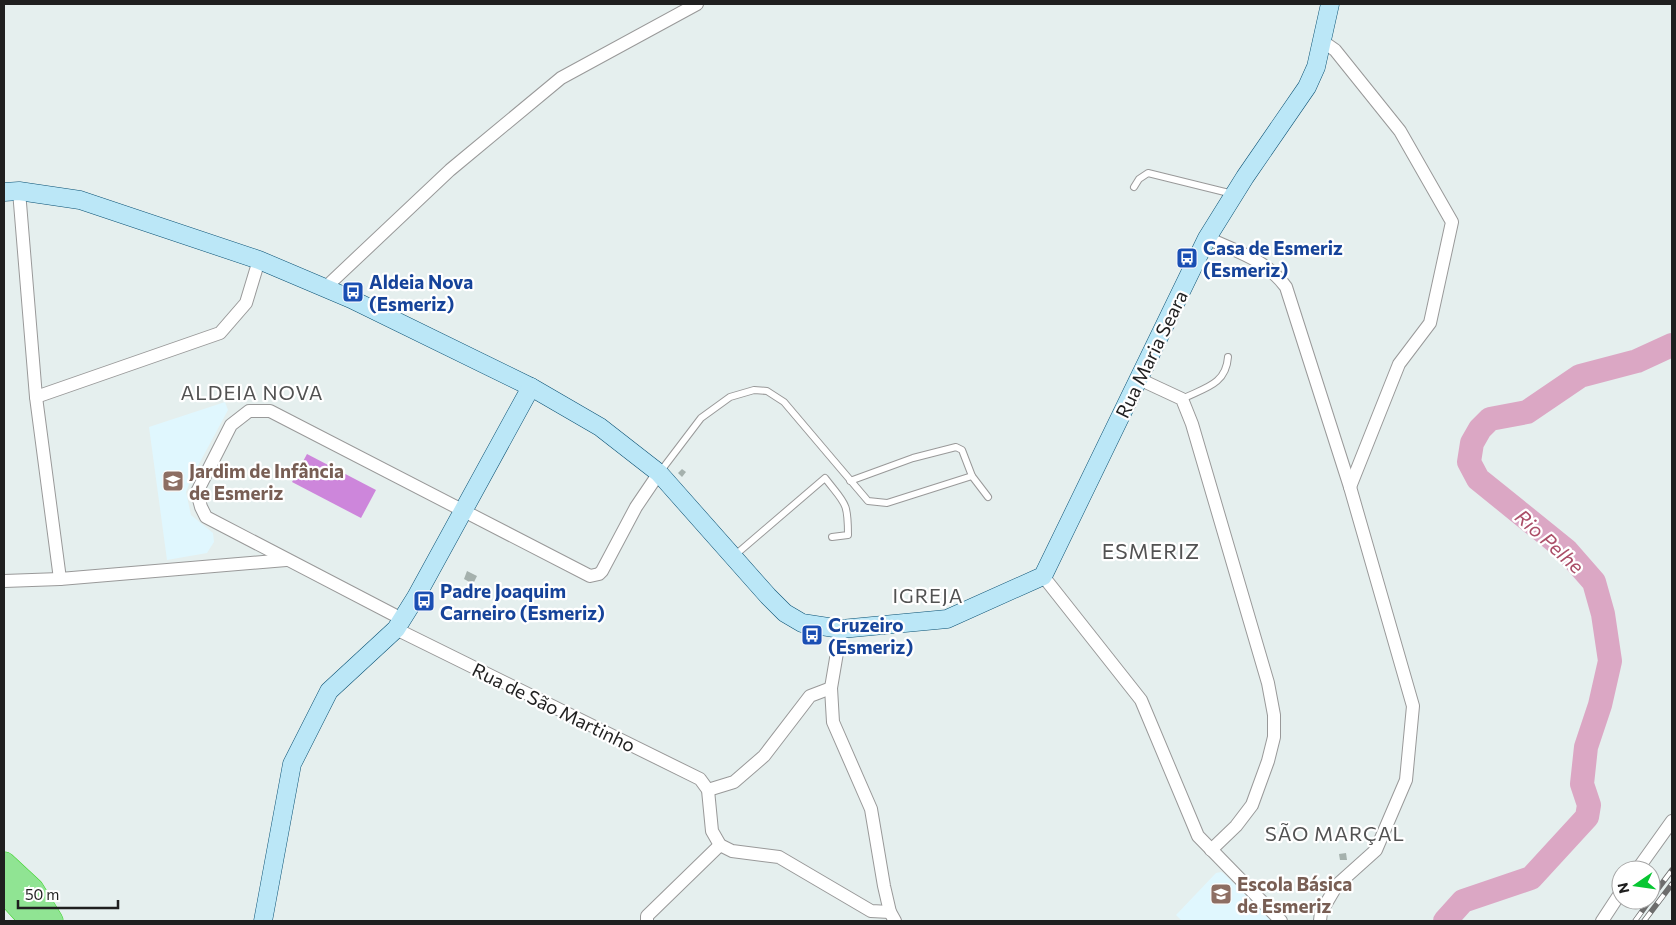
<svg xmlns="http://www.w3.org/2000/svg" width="1676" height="925" font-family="Commissioner,sans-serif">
  <rect width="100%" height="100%" fill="#e5efee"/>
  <g fill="#e0f7fe">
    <path d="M225,402L228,410L192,477L186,492L191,515L213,533L214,542L207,553L167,560L149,427Z"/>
    <path d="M1221,872L1223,873L1274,921H1182L1176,915L1216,873Z"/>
  </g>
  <path fill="#cd86db" d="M307,454L376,490L361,518L292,482Z"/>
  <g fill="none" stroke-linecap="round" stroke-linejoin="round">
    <path stroke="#dba7c4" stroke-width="24" d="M1445,921L1463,901L1531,878L1587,817L1589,805L1582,784L1586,747L1600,705L1610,661L1603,614L1594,582L1566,550L1478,479L1469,462L1472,443L1480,429L1490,419L1527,412L1580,376L1637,361L1672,345"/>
  </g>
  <g fill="#a5b1ad">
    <path d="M682,469L686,472L682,477L678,473Z"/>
    <path d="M467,571L477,576L473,584L464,579Z"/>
    <path d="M1346,853L1347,860H1340L1339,854Z"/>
  </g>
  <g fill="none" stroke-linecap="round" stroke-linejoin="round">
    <g stroke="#999" stroke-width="8">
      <g id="lane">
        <path d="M1134,187L1139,179L1148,173L1233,194"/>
        <path d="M1182,399C1204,388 1226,385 1228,357"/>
        <path d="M660,472L701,418L730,397L754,390L767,391L784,402L868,501L887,503L972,476"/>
        <path d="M850,481L913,458L956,447L962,450L972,476L988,497"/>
        <path d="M734,556L825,478C845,504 848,501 848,535L832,537"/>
      </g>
    </g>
    <g stroke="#999" stroke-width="14">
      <g id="street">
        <path d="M1322,41L1335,50L1400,131L1452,222L1430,323L1399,364L1350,487"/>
        <path d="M19,191L36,397L60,579"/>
        <path d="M1207,238C1238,252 1265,259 1286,287L1350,487L1413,706L1406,780L1376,850L1337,885L1321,912L1320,921"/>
        <path d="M326,287L450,170L561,78L697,4"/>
        <path d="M1139,379L1182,399L1192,424L1268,683L1274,715V737L1268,761L1252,805L1236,826L1211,850"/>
        <path d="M36,397L220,333L246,303L259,260"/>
        <path d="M1043,576L1141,700L1198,836L1281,921"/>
        <path d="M4,581L60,579L286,560"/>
        <path d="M402,619L206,517L201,507L197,492L231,425L249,411H270L590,576L599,574L602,571L636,507L659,473"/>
        <path d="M396,629L700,779L708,790L712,831L720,845L732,851L779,857L871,911L890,912"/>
        <path d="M841,629L831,688L833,722L871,809L884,886L890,912L895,921"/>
        <path d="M708,790L734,782L764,756L810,696L831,688"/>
        <path d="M1637,870L1672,821"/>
        <path d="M647,921V916L720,845"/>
        <path d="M1602,921L1621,892"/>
      </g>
    </g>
    <g stroke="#095073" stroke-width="19">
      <g id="secondary">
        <path d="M4,192L19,191L80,200L259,260L351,299L531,387L600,427L659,473L768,596L785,613L802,623L841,629L947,619L1043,576L1207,238L1245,177L1307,87L1316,67L1330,4"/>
        <path d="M263,921L292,764L329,691L396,629L416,597L531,387"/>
      </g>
    </g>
    <g stroke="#3fd52b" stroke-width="25">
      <g id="highway">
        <path d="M4,864L32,890L51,921"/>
        <path d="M4,890L25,913L29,921"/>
      </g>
    </g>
    <use href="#lane" stroke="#fff" stroke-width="6"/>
    <use href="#street" stroke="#fff" stroke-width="12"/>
    <use href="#secondary" stroke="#bbe7f7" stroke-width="18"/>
    <use href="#highway" stroke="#90e493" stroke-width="24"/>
    <g stroke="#6d6d6d" stroke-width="5.5">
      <g id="rail">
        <path d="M1651,898L1672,870"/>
        <path d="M1635,921L1650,900"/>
        <path d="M1644,921L1672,884"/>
      </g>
    </g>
    <use href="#rail" stroke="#fff" stroke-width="4" stroke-dasharray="11" stroke-linecap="butt"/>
  </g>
  <defs>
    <g id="bus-square" transform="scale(1.125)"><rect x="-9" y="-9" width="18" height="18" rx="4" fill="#1a4fb4" stroke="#fff"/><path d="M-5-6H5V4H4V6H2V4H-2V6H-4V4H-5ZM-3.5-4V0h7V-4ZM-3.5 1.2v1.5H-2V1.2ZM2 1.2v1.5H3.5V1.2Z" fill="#fff"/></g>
    <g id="school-square" transform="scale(1.125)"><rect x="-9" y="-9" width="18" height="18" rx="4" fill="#8d6e63" stroke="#fff"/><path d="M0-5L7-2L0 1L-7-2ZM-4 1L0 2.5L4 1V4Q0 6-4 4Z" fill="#fff"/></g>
  </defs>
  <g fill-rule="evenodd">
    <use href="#bus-square" x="1187" y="258"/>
    <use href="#bus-square" x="353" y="292"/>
    <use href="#school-square" x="173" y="481"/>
    <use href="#bus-square" x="424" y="601"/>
    <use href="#bus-square" x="812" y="635"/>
    <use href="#school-square" x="1221" y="894"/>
  </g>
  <g text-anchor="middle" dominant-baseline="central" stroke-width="4.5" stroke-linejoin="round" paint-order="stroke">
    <g font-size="19" font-weight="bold" fill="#164399" stroke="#fff" text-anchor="start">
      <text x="1203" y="247">Casa de Esmeriz<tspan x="1203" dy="22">(Esmeriz)</tspan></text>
      <text x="369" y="281">Aldeia Nova<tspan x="369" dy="22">(Esmeriz)</tspan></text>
      <text x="440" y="590">Padre Joaquim<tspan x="440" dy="22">Carneiro (Esmeriz)</tspan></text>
      <text x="828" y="624">Cruzeiro<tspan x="828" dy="22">(Esmeriz)</tspan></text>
    </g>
    <g font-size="19" fill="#1f1f1f" stroke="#fff">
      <text transform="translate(1151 354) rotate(-64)">Rua Maria Seara</text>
      <text transform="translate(554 707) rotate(26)">Rua de São Martinho</text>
    </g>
    <g font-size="19" font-weight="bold" fill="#785e54" stroke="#fff" text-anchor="start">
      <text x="189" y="470">Jardim de Infância<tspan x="189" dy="22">de Esmeriz</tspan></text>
      <text x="1237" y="883">Escola Básica<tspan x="1237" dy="22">de Esmeriz</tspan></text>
    </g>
    <g font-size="20" letter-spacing="1" fill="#525252" stroke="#fff">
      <text x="252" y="392">ALDEIA NOVA</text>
      <text x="928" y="595">IGREJA</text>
      <text x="1335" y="833">SÃO MARÇAL</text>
    </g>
    <g font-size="20" font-style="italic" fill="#ab4e68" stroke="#fff">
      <text transform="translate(1550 541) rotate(42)">Rio Pelhe</text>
    </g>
    <g font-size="21" letter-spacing="1" fill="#525252" stroke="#fff">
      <text x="1151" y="550">ESMERIZ</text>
    </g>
  </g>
  <rect width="1676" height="925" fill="none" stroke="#1f1f1f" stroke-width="10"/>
  <g transform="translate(1636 885) rotate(257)"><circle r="24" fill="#ffffff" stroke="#a5a5a5"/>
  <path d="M0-4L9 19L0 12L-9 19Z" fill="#07c632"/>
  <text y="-8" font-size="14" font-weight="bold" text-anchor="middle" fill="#1f1f1f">N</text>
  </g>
  <path d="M18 900v8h100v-8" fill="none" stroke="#1f1f1f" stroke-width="2.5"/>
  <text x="25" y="900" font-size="15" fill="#1f1f1f" stroke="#ffffff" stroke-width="4" paint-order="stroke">50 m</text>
</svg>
